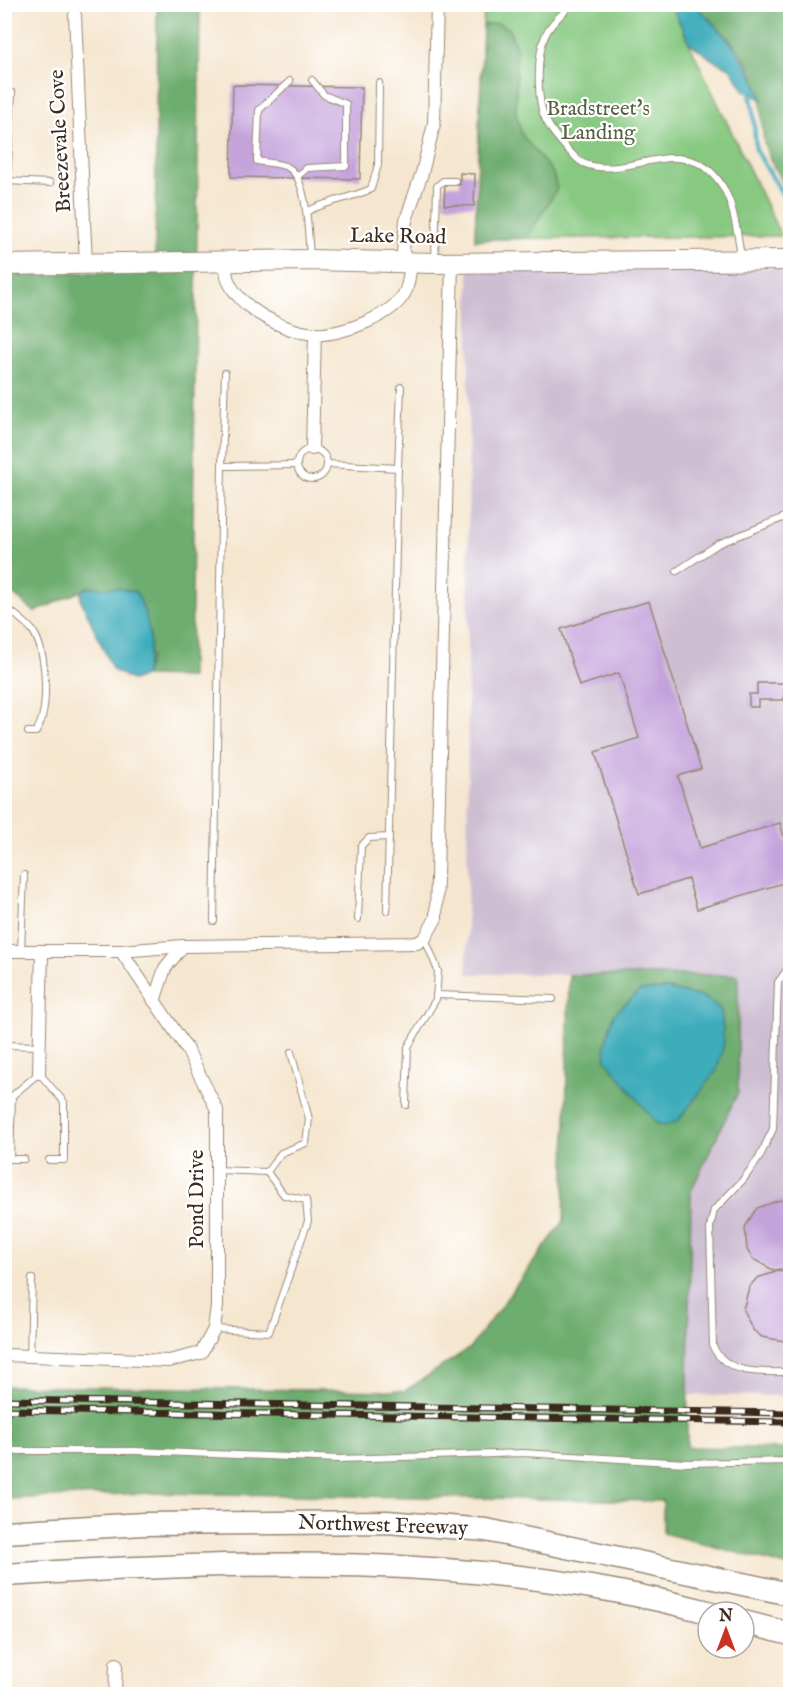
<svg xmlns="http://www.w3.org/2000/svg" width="795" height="1699" font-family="'IM FELL English',serif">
  <rect width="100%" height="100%" fill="#fff"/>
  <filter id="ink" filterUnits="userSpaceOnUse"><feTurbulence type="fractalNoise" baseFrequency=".0167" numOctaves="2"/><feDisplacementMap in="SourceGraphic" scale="12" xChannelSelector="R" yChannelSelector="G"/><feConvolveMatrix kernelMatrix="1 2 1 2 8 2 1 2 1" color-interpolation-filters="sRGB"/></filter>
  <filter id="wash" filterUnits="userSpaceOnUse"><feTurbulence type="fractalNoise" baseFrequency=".008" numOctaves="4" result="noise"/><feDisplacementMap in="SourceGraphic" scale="24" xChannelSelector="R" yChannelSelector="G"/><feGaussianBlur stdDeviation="1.35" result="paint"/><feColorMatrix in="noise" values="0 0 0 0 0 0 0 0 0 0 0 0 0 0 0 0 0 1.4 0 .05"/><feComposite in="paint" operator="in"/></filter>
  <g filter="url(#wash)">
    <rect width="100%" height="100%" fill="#f5e6cf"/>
    <path fill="#cdbed2" d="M469,268H790V1396L687,1395L691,1191L738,1092V975L467,974Z"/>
    <path fill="#88c982" stroke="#627a50" stroke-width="1.5" d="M484,4L671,5L781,236L475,239Z"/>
    <g fill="#6ead70" stroke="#546c47" stroke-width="1.5" fill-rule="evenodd">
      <path d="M157,5H200L191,677L144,676L151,656L89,587L35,612L5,588L4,273L155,272Z"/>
      <path d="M695,5H790V193C779,175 765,157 763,135C761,114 763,96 754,76C743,49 715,25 695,5Z"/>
      <path d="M498,23L509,29L516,47V113L522,135L553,173L557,189L527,238L475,240L483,25Z"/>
      <path d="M569,975H738V1092L691,1191L687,1447L790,1449V1567L663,1533V1501L152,1493L5,1499L4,1386L405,1391L470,1348L564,1221ZM667,989L706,998L693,1101L678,1121L640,991Z"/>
    </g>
    <g fill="#3dacbb" stroke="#3c6b6c" stroke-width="1.5">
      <path d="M671,5H695C724,34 749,59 762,99L745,91L730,68L713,60L690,43Z"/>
      <path d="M89,587L118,588L136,592C151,621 154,646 144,676L133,681L113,670L81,600V591Z"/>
      <path d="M667,989L706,998L721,1010L724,1043L717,1070L678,1121L665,1126L656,1123L606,1060L605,1045L614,1014L640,991Z"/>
      <path d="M787,1026H790V1167H785Z"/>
    </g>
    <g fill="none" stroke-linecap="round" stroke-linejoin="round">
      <path stroke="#3dacbb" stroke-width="4.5" d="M749,88L753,108L756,150L790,207"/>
    </g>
    <g id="blocks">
      <g fill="#c4a3db">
        <path d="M233,85L362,87L360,179L231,177Z"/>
        <path d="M460,173L475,174L474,206L444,205L445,185H460Z"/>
        <path d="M649,601L701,769L678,776L700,848L780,823L790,858V881L697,909L688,879L639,894L595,752L639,738L619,673L579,686L561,629Z"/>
        <path d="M757,683H784V700H758V707H749V694H757Z"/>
        <path d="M780,1200L790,1202V1268L773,1270L753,1259L747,1250L745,1227L757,1208Z"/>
        <path d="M779,1271L790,1273V1338L784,1341L762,1337L753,1330L743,1310L749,1287L757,1278Z"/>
      </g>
    </g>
  </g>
  <g filter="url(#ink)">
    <use href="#blocks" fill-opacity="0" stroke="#988876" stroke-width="1.5"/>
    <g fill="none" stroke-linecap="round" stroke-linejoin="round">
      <g stroke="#988876" stroke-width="8">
        <g id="lane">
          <path d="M565,11C557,19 549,26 545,36C537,55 537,94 543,113C548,128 559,140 569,151C574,155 577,160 583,163C620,179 662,147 696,162C732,178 736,223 741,257"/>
          <path d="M290,81L259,110L257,161C266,163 281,163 289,168C308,180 308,235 310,257"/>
          <path d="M298,176L307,168L346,166V104L324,95L312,80"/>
          <path d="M5,181L50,183"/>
          <path d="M7,181L12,93"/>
          <path d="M306,212C326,201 349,199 371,189L378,165L379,83"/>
          <path d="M435,259L437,186L443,181H455"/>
          <circle cx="312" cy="464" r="15"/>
          <path d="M327,464L398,468L387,911"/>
          <path d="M222,466L225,373"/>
          <path d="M398,468L401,387"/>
          <path d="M677,571L718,544L790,515"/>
          <path d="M4,606C13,613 26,622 33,631C47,653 50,710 36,732H28"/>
          <path d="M4,731L6,732"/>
          <path d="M358,919L361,846L369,838L389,837"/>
          <path d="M214,921L222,466L297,465"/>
          <path d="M21,951L24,875"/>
          <path d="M790,966L778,982L773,1129L759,1158L742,1181L714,1210L710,1227L713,1347C728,1376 762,1372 790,1372"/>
          <path d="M436,995L553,999"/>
          <path d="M4,1026L8,952"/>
          <path d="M4,1045L39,1046"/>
          <path d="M406,1105L408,1047L436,999L438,971L425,938"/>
          <path d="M24,1159H10L12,1096L39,1073L64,1102V1160H49"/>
          <path d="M217,1170L267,1172L281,1153L306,1143L309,1119L291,1052"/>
          <path d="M214,1329L269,1332L308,1221L306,1200L284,1195L267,1172"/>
          <path d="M30,1356L32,1279"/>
          <path d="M4,1451H136L340,1459L523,1453L686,1463L790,1461"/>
        </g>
      </g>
      <g stroke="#988876" stroke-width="14">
        <g id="street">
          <path d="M75,15L86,265"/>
          <path d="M226,262C226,268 226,275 228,280C240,309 285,332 315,334C341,336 396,315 406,290C409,281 410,271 411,263"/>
          <path d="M402,262L406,220L422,173L434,124L437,4"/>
          <path d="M312,449L315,334"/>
          <path d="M4,951H121L187,1049L217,1110V1306L214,1329L201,1353L169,1361L4,1355"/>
          <path d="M121,951L183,946"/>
          <path d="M154,1001L165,968L183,946L417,943L425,938L436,918L452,262"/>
          <path d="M39,1073L42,951"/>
          <path d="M115,1694L116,1664"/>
        </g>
      </g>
      <g stroke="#988876" stroke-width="22">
        <path id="primary" d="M4,265L310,260L435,263L790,260"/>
      </g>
      <g stroke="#988876" stroke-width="25">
        <g id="highway">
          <path d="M4,1532L144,1524L387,1522L486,1530L790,1594"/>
          <path d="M4,1575C239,1561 479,1551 708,1612"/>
          <path d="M744,1622L790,1634"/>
        </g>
      </g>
      <use href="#lane" stroke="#fff" stroke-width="6"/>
      <use href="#street" stroke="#fff" stroke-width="12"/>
      <use href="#primary" stroke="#fff" stroke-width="20"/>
      <use href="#highway" stroke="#fff" stroke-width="22"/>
      <g stroke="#3b2a1e" stroke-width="7">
        <g id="rail">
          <path d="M4,1400L790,1413"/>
          <path d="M4,1410L790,1422"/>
        </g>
      </g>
      <use href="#rail" stroke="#fff" stroke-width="4.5" stroke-dasharray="14" stroke-linecap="butt"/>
    </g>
  </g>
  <g text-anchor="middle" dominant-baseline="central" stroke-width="4.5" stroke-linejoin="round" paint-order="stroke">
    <g font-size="21" fill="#566241" stroke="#fff">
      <text x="598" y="109">Bradstreet's<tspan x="598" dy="24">Landing</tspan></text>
    </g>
    <g font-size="21" fill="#3b2a1e" stroke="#fff">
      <text transform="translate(61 141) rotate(-93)">Breezevale Cove</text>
      <text transform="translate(398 237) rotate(1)">Lake Road</text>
      <text transform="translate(197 1199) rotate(-90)">Pond Drive</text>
      <text transform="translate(383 1526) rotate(2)">Northwest Freeway</text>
    </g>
  </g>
  <rect width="795" height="1699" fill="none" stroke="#fff" stroke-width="24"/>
  <g transform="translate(726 1630)"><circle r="28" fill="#ffffff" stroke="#b1aaa5" stroke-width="1.5"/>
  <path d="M0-4.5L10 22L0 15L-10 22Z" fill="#c8321e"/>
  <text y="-9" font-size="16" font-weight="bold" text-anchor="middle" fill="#3b2a1e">N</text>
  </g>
</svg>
